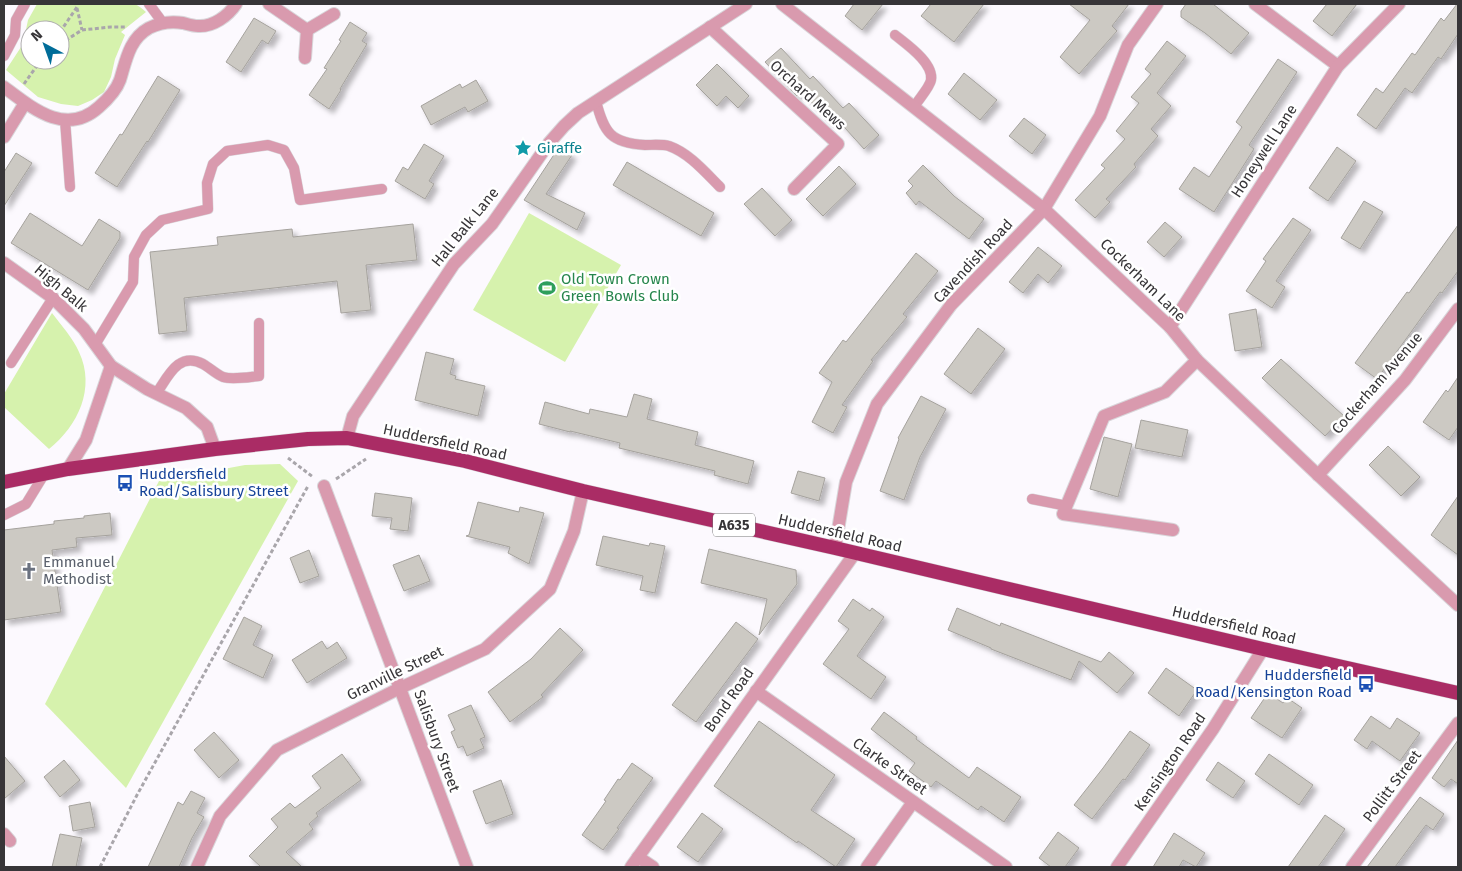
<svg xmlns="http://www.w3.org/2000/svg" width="1462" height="871" font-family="'Fira Sans',sans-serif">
  <defs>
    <filter id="shadow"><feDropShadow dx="4.5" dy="4.5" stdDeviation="2.5" flood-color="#0004"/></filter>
  </defs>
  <rect width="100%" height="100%" fill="#fcf9fe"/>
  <g fill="#d6f2ad" fill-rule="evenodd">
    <path d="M37,4H119L120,5C132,1 137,4 146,12L121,32L125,35L115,59L111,77L104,92L92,100L78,106L61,104L38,97L6,70L23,44L28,20ZM30,30H60V60H30Z"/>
    <path d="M529,213L621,265L565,362L473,310Z"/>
    <path d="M52,313C61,325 73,338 79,352C96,388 78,426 49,449L4,407V394Z"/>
    <path d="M280,464L298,481L126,788L45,704L159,481L245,465Z"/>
  </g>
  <g fill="#ccc9c3" stroke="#a5a29d" filter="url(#shadow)">
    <path d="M854,4H883L862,30L845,16Z"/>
    <path d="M931,4H984L954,42L921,16Z"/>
    <path d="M1069,4H1129L1112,26L1117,31L1079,74L1060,57L1090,20Z"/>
    <path d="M1186,4H1213L1249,33L1231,54L1205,33L1181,17V11Z"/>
    <path d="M1327,4H1357L1332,36L1313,21Z"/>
    <path d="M1457,4H1458V34L1441,59L1438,57L1412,93L1405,88L1376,129L1357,115L1376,88L1383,93L1412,53L1415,55L1441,18L1444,21Z"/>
    <path d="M254,18L276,31L268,44L262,40L241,72L226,62Z"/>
    <path d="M350,22L367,33L362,41L367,44L340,89L341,90L329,109L309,95L327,69L324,68L341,41L339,40Z"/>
    <path d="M1167,41L1186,56L1157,93L1171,106L1151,129L1158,136L1134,164L1136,167L1106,199L1110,202L1095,218L1075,200L1105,168L1101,165L1125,139L1116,131L1139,103L1131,97L1151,74L1145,69Z"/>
    <path d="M781,48L810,79L813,76L843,108L849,103L879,135L864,149L835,117L830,122L802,92L797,96L765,62Z"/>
    <path d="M1278,59L1297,72L1249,145L1254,149L1214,212L1179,189L1194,167L1209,177L1242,127L1236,122Z"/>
    <path d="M717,64L749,96L738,108L726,96L717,106L696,85Z"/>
    <path d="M964,73L997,100L980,120L948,94Z"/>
    <path d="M158,76L180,90L148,142L147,141L117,187L95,173L120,134L122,135Z"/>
    <path d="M476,80L488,101L468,112L465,107L431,125L421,106L460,84L462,88Z"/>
    <path d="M1024,118L1046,135L1032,154L1009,136Z"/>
    <path d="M424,144L444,156L429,181L434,184L425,199L395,181L403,167L408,170Z"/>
    <path d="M559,147L572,155L546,194L585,213L577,230L524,200Z"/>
    <path d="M1337,147L1356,161L1328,201L1309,188Z"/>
    <path d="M16,153L32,163L4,206V172Z"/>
    <path d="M627,162L714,213L701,236L613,185Z"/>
    <path d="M923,165L954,196L984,219L969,239L919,201L916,205L906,193L913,186L908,181Z"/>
    <path d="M839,166L856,184L823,216L806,199Z"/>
    <path d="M762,188L792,220L775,236L744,204Z"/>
    <path d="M1364,201L1383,212L1360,249L1341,238Z"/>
    <path d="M30,213L82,246L99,219L120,232V238L88,290L11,243Z"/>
    <path d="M1293,218L1311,230L1276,281L1285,287L1272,308L1246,291L1266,261L1263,259Z"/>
    <path d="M1165,222L1182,237L1164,257L1147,242Z"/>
    <path d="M413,224L417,260L366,265L371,310L341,313L337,281L184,298L187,331L159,334L150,252L218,245L217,237L292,229L293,237Z"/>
    <path d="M1458,225V271L1442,293L1440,292L1377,379L1355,363L1407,292L1409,293Z"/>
    <path d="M1038,247L1062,266L1048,283L1038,274L1023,293L1009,282Z"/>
    <path d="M916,253L938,271L903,314L907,317L871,360L873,361L842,405L847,407L833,433L812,422L832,382L819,373L843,340L846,342Z"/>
    <path d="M1256,309L1262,347L1235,351L1229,314Z"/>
    <path d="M978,328L1005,349L971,394L944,374Z"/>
    <path d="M426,352L454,359L450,374L456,376L455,379L485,386L478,416L415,400Z"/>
    <path d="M1281,359L1344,416L1325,436L1262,378Z"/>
    <path d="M1458,377V427L1449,440L1423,422L1446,390L1448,392Z"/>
    <path d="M634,394L652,399L647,419L698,432L695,445L754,461L748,484L714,475L715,471L619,448L620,443L570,431V432L539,424L545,402L589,414L590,409L627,417Z"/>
    <path d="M921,396L946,409L920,457L904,500L880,491L899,439L898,438Z"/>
    <path d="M1141,420L1188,430L1182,457L1135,448Z"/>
    <path d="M1104,437L1132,444L1118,497L1090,489Z"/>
    <path d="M1388,446L1420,477L1401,496L1369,465Z"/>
    <path d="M798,471L825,478L819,501L791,493Z"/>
    <path d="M375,493L412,498L408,531L390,529L392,518L372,516Z"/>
    <path d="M1458,496V555L1431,535Z"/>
    <path d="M478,502L519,512L520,507L544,513L529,564L508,553L510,547L466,536L469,535Z"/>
    <path d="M110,513L112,535L76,538L77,547L52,550L61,612L4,620V530L54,524V521L84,518V516Z"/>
    <path d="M603,536L649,546L650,543L665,546L655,593L640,590L643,576L596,565Z"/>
    <path d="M709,549L796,570L797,584L759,635L767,599L701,583Z"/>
    <path d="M309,550L319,576L300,583L290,558Z"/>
    <path d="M419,555L430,581L404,591L393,565Z"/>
    <path d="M853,599L870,611L872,608L884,617L857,656L886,677L871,699L823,664L849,629L838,621Z"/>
    <path d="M957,608L1000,626L1001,623L1101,662L1109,652L1134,673L1117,693L1079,661L1071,680L991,649V648L948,630Z"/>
    <path d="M244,617L262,626L253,645L273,655L263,678L223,659Z"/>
    <path d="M736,622L758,639L696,722L672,705Z"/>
    <path d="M560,628L583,650L541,695L543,697L510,722L488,692L531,659Z"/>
    <path d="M322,641L327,649L337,642L347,658L307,683L292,660Z"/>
    <path d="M1166,668L1197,690L1179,716L1148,693Z"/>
    <path d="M1268,693L1283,703L1286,697L1302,708L1282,738L1251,718Z"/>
    <path d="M471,705L485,737L480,739L484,748L467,756L463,746L458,748L451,732L455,730L448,715Z"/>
    <path d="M884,712L917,737L916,739L969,778L977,767L1021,797L1004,822L981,806L978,810L936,781L931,787L909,771L915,763L871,729Z"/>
    <path d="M1371,716L1390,729L1397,718L1420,733L1400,761L1372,741L1367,749L1354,740Z"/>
    <path d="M759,721L835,775L811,810L855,839L836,867L798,841L797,843L714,786Z"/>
    <path d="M1130,731L1150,745L1125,780L1123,779L1092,819L1074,805L1103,768Z"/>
    <path d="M214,732L239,760L219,778L194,750Z"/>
    <path d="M1458,740V784L1451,779L1444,787L1432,778Z"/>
    <path d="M342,754L361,780L316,813L318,816L309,824L313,829L286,852L302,867H261L249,856L278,827L271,819L290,803L295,808L321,788L312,776Z"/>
    <path d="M1269,754L1313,785L1299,805L1255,774Z"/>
    <path d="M4,756L25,781L4,799Z"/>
    <path d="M64,760L80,780L60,797L44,777Z"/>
    <path d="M1218,762L1245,781L1233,798L1206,780Z"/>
    <path d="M632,763L653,778L617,828L619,829L603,850L582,835L606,801L604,800L618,779L620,780Z"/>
    <path d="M501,780L513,814L486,824L473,791Z"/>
    <path d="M191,791L205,798L197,813L204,817L192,838L179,867H148L178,802L183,805Z"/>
    <path d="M1420,797L1444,814L1433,830L1426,825L1395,867H1367Z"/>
    <path d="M90,802L95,827L73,831L69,806Z"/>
    <path d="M702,813L723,829L698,862L677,847Z"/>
    <path d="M1325,815L1345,829L1334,845L1318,867H1288Z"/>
    <path d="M1058,832L1079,848L1065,867H1051L1039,858Z"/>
    <path d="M1174,833L1205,853L1196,867L1183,860L1179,867H1153Z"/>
    <path d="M60,834L82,838L76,867H52Z"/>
  </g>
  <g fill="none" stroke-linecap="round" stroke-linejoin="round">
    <g stroke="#d9d6da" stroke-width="11">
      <g id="service">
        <path d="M149,4L163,23"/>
        <path d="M895,35C906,44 934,63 931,80C930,87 918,100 914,107"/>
        <path d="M4,56L15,35L16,20L25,4"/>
        <path d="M596,101C604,133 611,143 645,145C653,145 662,144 669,146C689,153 705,172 720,187"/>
        <path d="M65,120L70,187"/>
        <path d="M95,345L133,282L134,257L146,235L162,220L208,209L207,183L213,164L227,151L268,145L284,150L294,168L300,200L382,189"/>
        <path d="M11,363L53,298"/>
        <path d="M156,394C168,377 178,351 203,364C210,368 216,374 223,377C232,380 249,377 259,376V323"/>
        <path d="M1032,499L1067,506"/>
        <path d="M4,515L26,504L45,473"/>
      </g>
    </g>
    <g stroke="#d9d6da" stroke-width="14">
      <g id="minor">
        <path d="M269,4L307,30L334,14"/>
        <path d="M1255,4L1338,66"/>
        <path d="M710,27L838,144L794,189"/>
        <path d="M305,58L307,30"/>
        <path d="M4,87C32,108 66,137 99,107C107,100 116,91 120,80C126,61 129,39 149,28C159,23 171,21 183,23C187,24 193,26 198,26C213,27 228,16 236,4"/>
        <path d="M4,137L25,103"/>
        <path d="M4,263L53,298L84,329L111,366L147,389L186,408L207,427L215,449"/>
        <path d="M1170,327L1338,66L1399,4"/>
        <path d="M347,438L353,416L454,264L492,224L549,143L564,126L578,113L746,4"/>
        <path d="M68,469L86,440L111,366"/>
        <path d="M1318,475L1405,380L1458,309"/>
        <path d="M324,486L467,867"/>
        <path d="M1173,530L1063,514L1104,416L1165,392L1197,360"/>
        <path d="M835,548L846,482L877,404L951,305L1044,209L1100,116L1128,45L1157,4"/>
        <path d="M756,691L1006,867"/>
        <path d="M4,834L10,841"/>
        <path d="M638,857L653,867"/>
        <path d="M197,867L220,816L277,750L400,688L485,649L550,589L574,531L583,491"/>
        <path d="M631,867L855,553"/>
        <path d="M867,867L913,802"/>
        <path d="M1117,867L1213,729L1263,649"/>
        <path d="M1352,867L1458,723"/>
      </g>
    </g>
    <g stroke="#d9d6da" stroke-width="14">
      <path id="tertiary" d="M782,4L1044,209L1170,327L1197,360L1318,475L1458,605"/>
    </g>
    <g stroke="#d9d6da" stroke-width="15">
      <path id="trunk" d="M4,482L68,469L215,449L308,439L347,438L465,461L583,491L835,548L1263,649L1458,693"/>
    </g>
    <g stroke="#a9a6ab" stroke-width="3" stroke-dasharray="4 2.5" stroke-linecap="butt">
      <path d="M77,8L82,30"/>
      <path d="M60,32L77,7L76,4"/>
      <path d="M60,44L82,30L111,27H125"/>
      <path d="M24,84L41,60"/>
      <path d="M288,458L313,477"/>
      <path d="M336,479L366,459"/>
      <path d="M100,867L137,795L308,486"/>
    </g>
    <use href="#service" stroke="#d99aae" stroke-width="10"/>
    <use href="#minor" stroke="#d99aae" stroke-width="12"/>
    <use href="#tertiary" stroke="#d99aae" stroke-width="12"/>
    <use href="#trunk" stroke="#aa2c65" stroke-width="14"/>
  </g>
  <defs>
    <g id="sight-bare" transform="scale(1.35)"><path d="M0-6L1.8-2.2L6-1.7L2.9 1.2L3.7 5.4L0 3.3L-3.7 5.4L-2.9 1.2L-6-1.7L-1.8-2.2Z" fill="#0f9aa8" stroke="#fff" stroke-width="2.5" paint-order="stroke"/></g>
    <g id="stadium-bare" transform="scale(1.35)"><path d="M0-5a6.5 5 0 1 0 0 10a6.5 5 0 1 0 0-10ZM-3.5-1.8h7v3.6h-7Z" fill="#2e9e5b" stroke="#fff" stroke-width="2.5" paint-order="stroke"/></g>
    <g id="bus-bare" transform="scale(1.35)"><path d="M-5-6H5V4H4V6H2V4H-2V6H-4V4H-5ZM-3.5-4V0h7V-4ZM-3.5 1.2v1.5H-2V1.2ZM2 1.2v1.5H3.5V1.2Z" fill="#1a4fb4" stroke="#fff" stroke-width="2.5" paint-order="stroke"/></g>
    <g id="church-bare" transform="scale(1.35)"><path d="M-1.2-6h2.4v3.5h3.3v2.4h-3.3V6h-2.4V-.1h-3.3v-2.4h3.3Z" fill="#6b7280" stroke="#fff" stroke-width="2.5" paint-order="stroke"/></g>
  </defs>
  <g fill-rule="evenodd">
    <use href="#sight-bare" x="523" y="148"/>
    <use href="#stadium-bare" x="547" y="288"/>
    <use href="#bus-bare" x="125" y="483"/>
    <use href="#church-bare" x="29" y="571"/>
    <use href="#bus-bare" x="1366" y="684"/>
  </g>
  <g text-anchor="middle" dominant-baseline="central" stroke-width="5" stroke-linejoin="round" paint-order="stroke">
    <rect fill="#fff" stroke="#737274" stroke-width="1" x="713" y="513.5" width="42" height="23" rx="4"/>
    <g font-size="14" font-weight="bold" fill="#373538">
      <text x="734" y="525">A635</text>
    </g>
    <g font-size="15" fill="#373538" stroke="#fff">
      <text transform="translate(808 95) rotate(42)">Orchard Mews</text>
      <text transform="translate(1264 151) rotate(-57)">Honeywell Lane</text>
      <text transform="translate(465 227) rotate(-51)">Hall Balk Lane</text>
      <text transform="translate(973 261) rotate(-47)">Cavendish Road</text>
      <text transform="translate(1143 280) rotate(44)">Cockerham Lane</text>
      <text transform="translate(61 288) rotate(40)">High Balk</text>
      <text transform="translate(1377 383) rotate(-49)">Cockerham Avenue</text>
      <text transform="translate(445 442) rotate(12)">Huddersfield Road</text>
      <text transform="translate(840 533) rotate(13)">Huddersfield Road</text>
      <text transform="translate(1234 625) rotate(13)">Huddersfield Road</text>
      <text transform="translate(395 673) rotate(-26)">Granville Street</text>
      <text transform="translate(729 700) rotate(-55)">Bond Road</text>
      <text transform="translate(437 741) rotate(70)">Salisbury Street</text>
      <text transform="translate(1170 762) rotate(-56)">Kensington Road</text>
      <text transform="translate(890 766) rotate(35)">Clarke Street</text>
      <text transform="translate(1392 786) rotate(-53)">Pollitt Street</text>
    </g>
    <g font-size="15" fill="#0d838f" stroke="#fff" text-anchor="start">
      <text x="537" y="148">Giraffe</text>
    </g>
    <g font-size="15" fill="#27864d" stroke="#fff" text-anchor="start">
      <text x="561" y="279">Old Town Crown<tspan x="561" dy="17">Green Bowls Club</tspan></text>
    </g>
    <g font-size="15" fill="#164399" stroke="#fff" text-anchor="start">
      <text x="139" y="474">Huddersfield<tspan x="139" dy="17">Road/Salisbury Street</tspan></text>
      <text x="1352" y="675" text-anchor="end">Huddersfield<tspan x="1352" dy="17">Road/Kensington Road</tspan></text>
    </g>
    <g font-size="15" fill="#5b616d" stroke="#fff" text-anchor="start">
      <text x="43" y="562">Emmanuel<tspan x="43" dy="17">Methodist</tspan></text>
    </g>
  </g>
  <rect width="1462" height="871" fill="none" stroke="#373538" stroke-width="10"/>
  <g transform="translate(45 45) rotate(319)"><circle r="24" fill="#ffffff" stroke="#afaeaf"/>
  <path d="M0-4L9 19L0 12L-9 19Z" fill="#006d99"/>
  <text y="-8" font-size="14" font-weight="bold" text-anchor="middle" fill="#373538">N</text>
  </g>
</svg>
